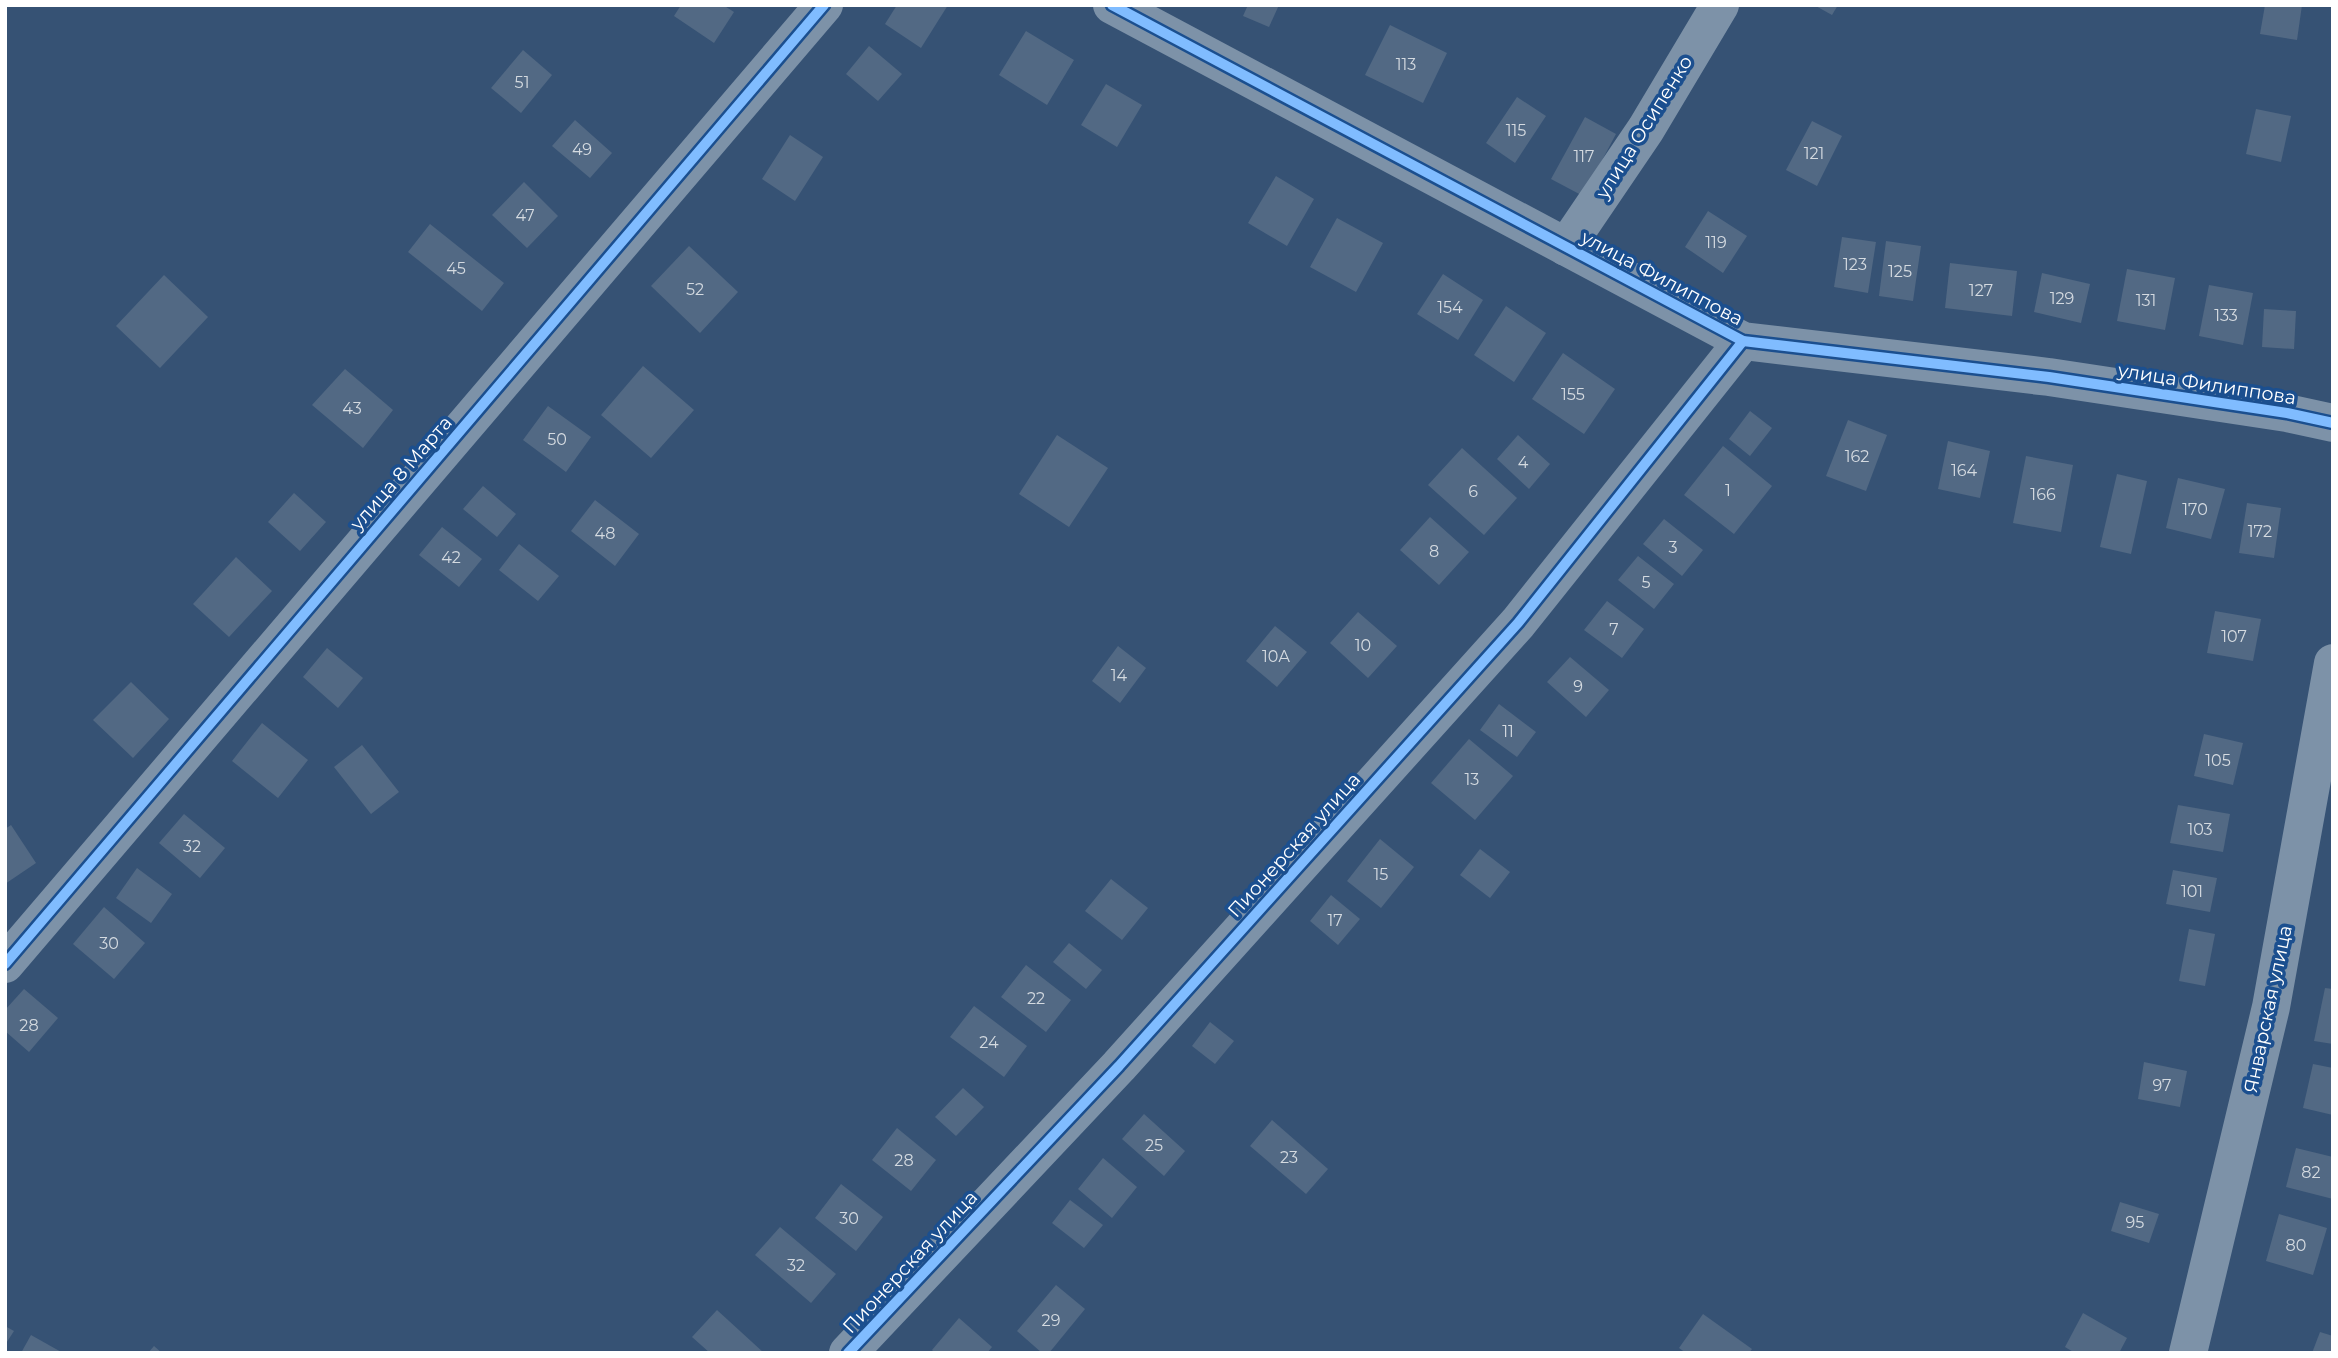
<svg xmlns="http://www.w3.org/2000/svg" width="2338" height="1358" font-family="Montserrat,sans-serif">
  <rect width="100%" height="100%" fill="#365274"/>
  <g fill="#526984">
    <path d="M681,5H723L734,12L714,43L674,16Z"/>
    <path d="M897,5H948L921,48L885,24Z"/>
    <path d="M1248,5H1279L1269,27L1243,16Z"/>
    <path d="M1814,5H1838L1832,15Z"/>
    <path d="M2265,5H2302L2297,40L2260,34Z"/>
    <path d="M1390,25L1447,53L1423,103L1365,75Z"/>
    <path d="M1026,31L1074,60L1047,105L999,75Z"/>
    <path d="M869,46L902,74L878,101L846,74Z"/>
    <path d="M523,50L552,75L521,113L491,88Z"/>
    <path d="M1106,84L1142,105L1117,147L1081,125Z"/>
    <path d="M1517,97L1546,116L1515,163L1486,143Z"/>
    <path d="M2256,109L2291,116L2281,162L2246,154Z"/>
    <path d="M1585,117L1616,134L1583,196L1551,179Z"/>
    <path d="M575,120L612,153L590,178L552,146Z"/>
    <path d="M1812,121L1842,136L1817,186L1786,170Z"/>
    <path d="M790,135L823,157L795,201L762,179Z"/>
    <path d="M1276,176L1314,199L1287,246L1248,223Z"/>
    <path d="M524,182L558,216L527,248L492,215Z"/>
    <path d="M1708,211L1747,236L1723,273L1685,247Z"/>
    <path d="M1337,218L1383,243L1356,292L1310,267Z"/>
    <path d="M430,224L504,283L482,311L408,252Z"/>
    <path d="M1842,237L1876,242L1868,293L1834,287Z"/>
    <path d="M1886,241L1921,246L1913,301L1879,296Z"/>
    <path d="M689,246L738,292L700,333L651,286Z"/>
    <path d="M1950,263L2017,271L2012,316L1945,308Z"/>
    <path d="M2127,269L2175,278L2165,330L2117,321Z"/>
    <path d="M2042,273L2090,284L2081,323L2034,312Z"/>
    <path d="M1443,274L1483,300L1458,340L1417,314Z"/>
    <path d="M164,275L208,317L160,368L116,326Z"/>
    <path d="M2209,285L2253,293L2243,345L2199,336Z"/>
    <path d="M1506,306L1546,333L1514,382L1474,355Z"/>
    <path d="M2264,309L2296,311L2294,349L2262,347Z"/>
    <path d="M1563,353L1615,389L1584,434L1532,399Z"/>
    <path d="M643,366L694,410L651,458L601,415Z"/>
    <path d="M345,369L393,410L363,448L312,405Z"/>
    <path d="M548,406L591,437L566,472L523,440Z"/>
    <path d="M1750,411L1772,428L1750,456L1729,439Z"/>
    <path d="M1848,420L1887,435L1866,491L1826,476Z"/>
    <path d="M1057,435L1108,468L1069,527L1019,494Z"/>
    <path d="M1518,435L1550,464L1529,489L1497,459Z"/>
    <path d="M1948,441L1990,451L1980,498L1938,489Z"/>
    <path d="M1723,446L1772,486L1734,534L1684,495Z"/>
    <path d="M1462,448L1517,498L1484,535L1428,485Z"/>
    <path d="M2026,456L2073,465L2061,532L2013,523Z"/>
    <path d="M2117,474L2147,481L2131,554L2100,547Z"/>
    <path d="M2178,478L2225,489L2211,539L2166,528Z"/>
    <path d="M483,486L516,514L497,537L463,509Z"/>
    <path d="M294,493L326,522L300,551L268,522Z"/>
    <path d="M595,500L639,534L615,566L571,531Z"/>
    <path d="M2247,503L2281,508L2274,558L2239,553Z"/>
    <path d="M1430,517L1469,552L1439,585L1400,550Z"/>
    <path d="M1664,519L1703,550L1682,576L1643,544Z"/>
    <path d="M442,527L482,559L459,587L419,555Z"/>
    <path d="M519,544L559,576L538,601L499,570Z"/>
    <path d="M1638,556L1674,584L1654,609L1618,580Z"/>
    <path d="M236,557L272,591L229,637L193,604Z"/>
    <path d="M1607,601L1644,629L1622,658L1584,630Z"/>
    <path d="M2215,611L2261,619L2253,661L2207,653Z"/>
    <path d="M1358,612L1397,646L1368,678L1330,643Z"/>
    <path d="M1275,626L1307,652L1277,687L1246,661Z"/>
    <path d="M1118,646L1146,668L1120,703L1092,681Z"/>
    <path d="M327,648L363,678L338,708L303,677Z"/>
    <path d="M1570,657L1609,690L1586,717L1547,682Z"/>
    <path d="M131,682L169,719L133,758L93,720Z"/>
    <path d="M1499,704L1536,732L1517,757L1480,730Z"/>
    <path d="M262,723L308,760L278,798L232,761Z"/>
    <path d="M2204,734L2243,743L2233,785L2194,776Z"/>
    <path d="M1469,739L1513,776L1475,820L1431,783Z"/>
    <path d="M362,745L399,792L371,814L334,767Z"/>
    <path d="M2178,805L2230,814L2223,852L2170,843Z"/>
    <path d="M184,814L225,848L200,878L159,843Z"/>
    <path d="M11,825L36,863L5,884V829Z"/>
    <path d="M1380,839L1414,867L1381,908L1347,881Z"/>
    <path d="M1480,849L1510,872L1490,898L1460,875Z"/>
    <path d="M137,868L172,894L151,923L116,898Z"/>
    <path d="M2173,870L2217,878L2210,912L2166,904Z"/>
    <path d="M1111,879L1148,908L1122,940L1085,911Z"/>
    <path d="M1331,895L1360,919L1338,945L1310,921Z"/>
    <path d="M104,907L145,943L114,979L73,944Z"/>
    <path d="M2189,929L2215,934L2205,986L2179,981Z"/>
    <path d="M1069,943L1102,970L1086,989L1053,962Z"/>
    <path d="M1026,965L1071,1000L1046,1032L1001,997Z"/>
    <path d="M2325,988L2333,989V1044L2314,1041Z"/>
    <path d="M24,989L58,1018L29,1052L5,1031V1010Z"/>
    <path d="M974,1006L1027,1046L1004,1077L950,1037Z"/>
    <path d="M1210,1022L1234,1041L1215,1064L1192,1046Z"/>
    <path d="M2144,1062L2187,1071L2180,1107L2138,1099Z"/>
    <path d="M2313,1064L2333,1068V1115L2303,1108Z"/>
    <path d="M963,1088L984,1107L956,1136L935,1117Z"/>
    <path d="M1144,1114L1185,1151L1164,1176L1122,1139Z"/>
    <path d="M1272,1120L1328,1169L1306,1194L1250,1146Z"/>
    <path d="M897,1128L936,1160L911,1191L872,1160Z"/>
    <path d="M2296,1148L2333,1157V1199L2286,1187Z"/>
    <path d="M1103,1158L1137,1187L1112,1218L1078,1189Z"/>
    <path d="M841,1184L883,1217L856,1251L815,1218Z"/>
    <path d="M1070,1200L1103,1225L1084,1248L1052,1223Z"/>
    <path d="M2120,1202L2159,1214L2149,1243L2111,1231Z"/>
    <path d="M2279,1214L2327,1228L2313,1275L2266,1261Z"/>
    <path d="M780,1227L836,1274L811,1303L755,1255Z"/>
    <path d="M1056,1285L1085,1309L1049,1353H1042L1017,1331Z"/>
    <path d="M717,1310L764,1353H710L692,1337Z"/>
    <path d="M2083,1313L2127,1338L2119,1353H2075L2065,1347Z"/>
    <path d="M1703,1314L1752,1349L1749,1353H1686L1679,1348Z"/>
    <path d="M959,1318L992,1347L987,1353H935L932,1350Z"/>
    <path d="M5,1326L14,1331L5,1345Z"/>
    <path d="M2320,1332L2333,1336V1353H2312Z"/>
    <path d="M31,1335L63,1353H21Z"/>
    <path d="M154,1346L162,1353H148Z"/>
  </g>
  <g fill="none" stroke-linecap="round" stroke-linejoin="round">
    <g stroke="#7d92a8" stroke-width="38">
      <path d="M1112,5L1743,341L2049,377L2287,413L2333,423"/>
      <path d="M1566,247L1646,129L1720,5"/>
      <path d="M5,964L824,5"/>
      <path d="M848,1353L1119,1066L1518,623L1743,341"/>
      <path d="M2188,1353L2271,1007L2333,663"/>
    </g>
    <g stroke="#1b4f8f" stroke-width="15">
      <g id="cycleway">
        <path d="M1112,5L1743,341L2049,377L2287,413L2333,423"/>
        <path d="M5,964L824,5"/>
        <path d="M848,1353L1119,1066L1518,623L1743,341"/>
      </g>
    </g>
    <use href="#cycleway" stroke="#80bcff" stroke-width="10"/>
  </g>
  <g text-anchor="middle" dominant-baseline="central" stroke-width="7" stroke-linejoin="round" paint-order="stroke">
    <g font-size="16" fill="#d4dae0">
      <text x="1406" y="64">113</text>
      <text x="522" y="82">51</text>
      <text x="1516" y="130">115</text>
      <text x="582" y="149">49</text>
      <text x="1814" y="153">121</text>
      <text x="1584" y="156">117</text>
      <text x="525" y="215">47</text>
      <text x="1716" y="242">119</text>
      <text x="1855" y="264">123</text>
      <text x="456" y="268">45</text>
      <text x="1900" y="271">125</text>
      <text x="695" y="289">52</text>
      <text x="1981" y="290">127</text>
      <text x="2062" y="298">129</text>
      <text x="2146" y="300">131</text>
      <text x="1450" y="307">154</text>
      <text x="2226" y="315">133</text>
      <text x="1573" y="394">155</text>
      <text x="352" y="408">43</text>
      <text x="557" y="439">50</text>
      <text x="1857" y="456">162</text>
      <text x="1523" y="462">4</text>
      <text x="1964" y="470">164</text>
      <text x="1728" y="490">1</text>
      <text x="1473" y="491">6</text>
      <text x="2043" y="494">166</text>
      <text x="2195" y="509">170</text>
      <text x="2260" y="531">172</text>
      <text x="605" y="533">48</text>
      <text x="1673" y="547">3</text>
      <text x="1434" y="551">8</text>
      <text x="451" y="557">42</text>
      <text x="1646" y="582">5</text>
      <text x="1614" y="629">7</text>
      <text x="2234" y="636">107</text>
      <text x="1363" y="645">10</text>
      <text x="1276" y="656">10А</text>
      <text x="1119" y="675">14</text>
      <text x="1578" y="686">9</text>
      <text x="1508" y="731">11</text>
      <text x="2218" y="760">105</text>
      <text x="1472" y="779">13</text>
      <text x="2200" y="829">103</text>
      <text x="192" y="846">32</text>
      <text x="1381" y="874">15</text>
      <text x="2192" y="891">101</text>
      <text x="1335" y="920">17</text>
      <text x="109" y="943">30</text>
      <text x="1036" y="998">22</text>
      <text x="29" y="1025">28</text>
      <text x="989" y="1042">24</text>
      <text x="2162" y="1085">97</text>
      <text x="1154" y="1145">25</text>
      <text x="1289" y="1157">23</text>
      <text x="904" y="1160">28</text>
      <text x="2311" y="1172">82</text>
      <text x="849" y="1218">30</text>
      <text x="2135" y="1222">95</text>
      <text x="2296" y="1245">80</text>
      <text x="796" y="1265">32</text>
      <text x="1051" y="1320">29</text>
    </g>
    <g font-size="19" fill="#fff" stroke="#1b4f8f">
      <text transform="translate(1644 127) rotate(-58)">улица Осипенко</text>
      <text transform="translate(1662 278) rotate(28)">улица Филиппова</text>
      <text transform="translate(2207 384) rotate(9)">улица Филиппова</text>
      <text transform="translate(401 473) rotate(-49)">улица 8 Марта</text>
      <text transform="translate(1294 845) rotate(-48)">Пионерская улица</text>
      <text transform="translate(2268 1009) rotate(-78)">Январская улица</text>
      <text transform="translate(910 1262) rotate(-47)">Пионерская улица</text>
    </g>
  </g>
  <rect width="2338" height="1358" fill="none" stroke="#ffffff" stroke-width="14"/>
</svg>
